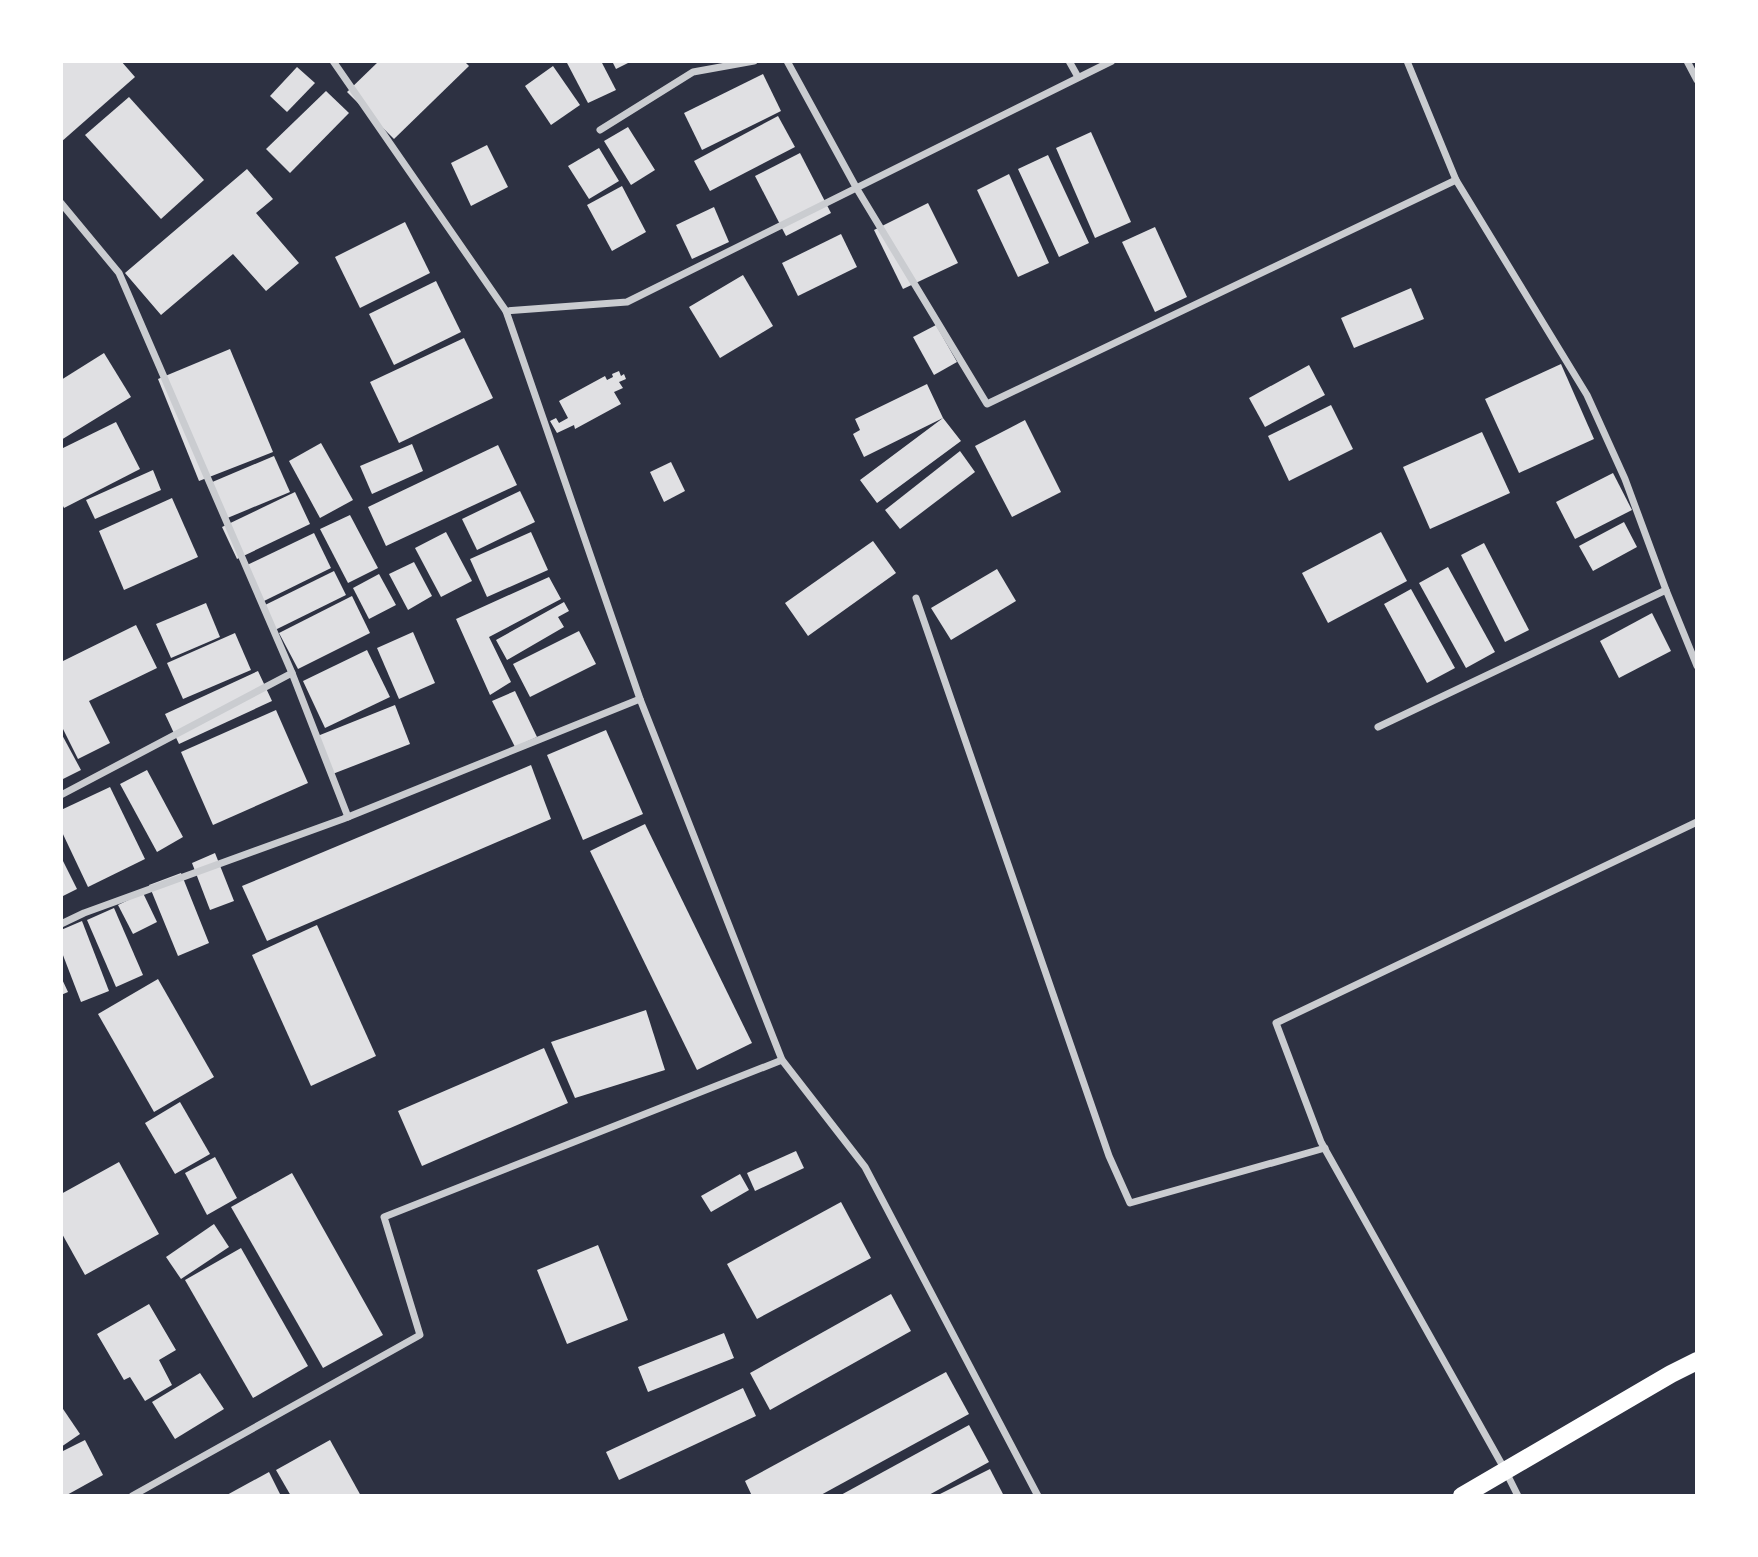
<svg xmlns="http://www.w3.org/2000/svg" width="1758" height="1557" font-family="Helvetica,sans-serif">
  <rect width="100%" height="100%" fill="#2d3142"/>
  <g fill="#e0e0e3">
    <path d="M61,61H121L135,77L61,142Z"/>
    <path d="M379,61H464L469,66L394,139L347,92Z"/>
    <path d="M566,61H601L616,90L588,103Z"/>
    <path d="M612,61H632L616,69Z"/>
    <path d="M553,66L580,105L551,125L525,86Z"/>
    <path d="M297,67L315,83L287,112L270,96Z"/>
    <path d="M763,74L781,111L702,150L684,113Z"/>
    <path d="M326,91L349,113L290,173L266,149Z"/>
    <path d="M129,97L204,180L161,219L85,135Z"/>
    <path d="M778,116L795,147L710,191L694,161Z"/>
    <path d="M628,127L655,170L631,185L604,141Z"/>
    <path d="M1091,132L1131,222L1095,238L1056,148Z"/>
    <path d="M487,145L508,187L471,206L451,163Z"/>
    <path d="M599,148L619,181L589,199L568,166Z"/>
    <path d="M800,153L831,213L786,236L755,176Z"/>
    <path d="M1048,155L1089,243L1059,257L1018,169Z"/>
    <path d="M247,169L273,199L256,213L299,263L266,291L233,254L161,315L125,273Z"/>
    <path d="M1009,174L1049,263L1018,277L977,190Z"/>
    <path d="M622,186L646,232L612,251L587,205Z"/>
    <path d="M928,203L958,263L903,289L874,230Z"/>
    <path d="M714,207L729,242L692,259L676,225Z"/>
    <path d="M405,222L430,273L360,308L335,257Z"/>
    <path d="M1155,227L1187,297L1155,312L1122,242Z"/>
    <path d="M841,234L857,267L798,296L782,263Z"/>
    <path d="M743,275L773,326L720,358L689,307Z"/>
    <path d="M436,281L461,332L394,365L369,314Z"/>
    <path d="M1411,288L1424,319L1354,348L1341,318Z"/>
    <path d="M936,325L957,362L934,375L913,337Z"/>
    <path d="M464,338L493,398L399,443L370,382Z"/>
    <path d="M230,349L273,452L199,481L158,379Z"/>
    <path d="M104,353L131,397L61,440V380Z"/>
    <path d="M1561,364L1594,439L1519,473L1485,399Z"/>
    <path d="M1309,365L1325,395L1265,427L1249,398Z"/>
    <path d="M619,371L621,376L624,374L626,379L619,382L623,388L614,392L621,404L575,429L574,425L557,433L550,421L556,418L559,423L568,418L559,401L605,376L607,380L613,377L612,374Z"/>
    <path d="M927,384L943,418L961,441L877,503L860,480L943,418L864,457L853,434L860,430L855,419Z"/>
    <path d="M1331,405L1353,449L1289,481L1268,436Z"/>
    <path d="M1025,420L1061,492L1012,517L975,446Z"/>
    <path d="M116,422L140,469L64,508L61,502V449Z"/>
    <path d="M1482,432L1510,493L1430,529L1403,467Z"/>
    <path d="M321,443L353,500L320,518L289,461Z"/>
    <path d="M412,444L423,471L372,494L360,466Z"/>
    <path d="M498,445L517,485L386,546L368,507Z"/>
    <path d="M960,451L975,472L900,529L885,510Z"/>
    <path d="M274,456L290,492L225,519L210,483Z"/>
    <path d="M671,462L685,491L664,502L650,472Z"/>
    <path d="M153,470L161,490L95,519L86,500Z"/>
    <path d="M1613,473L1632,510L1575,539L1556,502Z"/>
    <path d="M520,491L535,522L477,550L462,519Z"/>
    <path d="M295,492L310,524L237,559L222,527Z"/>
    <path d="M172,498L198,557L124,590L99,531Z"/>
    <path d="M350,515L378,568L348,583L320,529Z"/>
    <path d="M1624,522L1637,547L1593,571L1579,546Z"/>
    <path d="M446,532L472,581L441,597L415,548Z"/>
    <path d="M531,532L548,570L487,597L470,559Z"/>
    <path d="M1381,532L1407,581L1328,623L1302,573Z"/>
    <path d="M314,533L331,568L262,602L245,566Z"/>
    <path d="M873,541L896,573L808,636L785,603Z"/>
    <path d="M1484,543L1529,630L1505,642L1461,555Z"/>
    <path d="M414,562L432,596L408,610L389,574Z"/>
    <path d="M1448,567L1495,652L1466,668L1419,583Z"/>
    <path d="M997,569L1016,601L951,640L931,608Z"/>
    <path d="M334,571L346,595L273,631L261,607Z"/>
    <path d="M379,574L396,605L369,619L353,588Z"/>
    <path d="M549,577L561,599L489,637L511,682L490,695L456,619Z"/>
    <path d="M1411,589L1455,668L1427,683L1384,604Z"/>
    <path d="M352,596L370,633L298,669L279,633Z"/>
    <path d="M564,602L569,611L558,617L564,627L507,660L496,640Z"/>
    <path d="M206,603L220,637L171,658L156,624Z"/>
    <path d="M1652,613L1671,651L1619,678L1600,641Z"/>
    <path d="M136,625L157,668L89,701L110,743L78,759L61,725V662Z"/>
    <path d="M579,631L596,664L530,697L513,664Z"/>
    <path d="M413,632L435,683L399,699L377,648Z"/>
    <path d="M235,633L251,670L183,699L167,663Z"/>
    <path d="M367,650L390,697L325,728L303,681Z"/>
    <path d="M258,671L272,701L179,744L165,714Z"/>
    <path d="M515,691L537,737L515,747L492,701Z"/>
    <path d="M395,705L410,744L330,775L315,737Z"/>
    <path d="M276,710L308,783L213,825L181,752Z"/>
    <path d="M606,730L643,814L583,840L547,755Z"/>
    <path d="M61,733L81,770L61,780Z"/>
    <path d="M531,765L551,819L267,941L242,886Z"/>
    <path d="M147,770L183,837L157,852L120,784Z"/>
    <path d="M110,787L145,859L88,887L61,830V810Z"/>
    <path d="M645,824L752,1043L697,1070L590,851Z"/>
    <path d="M215,853L234,901L210,910L192,863Z"/>
    <path d="M61,857L77,889L61,897Z"/>
    <path d="M181,873L209,943L178,956L149,885Z"/>
    <path d="M143,893L157,922L133,934L118,905Z"/>
    <path d="M114,908L143,975L116,987L87,920Z"/>
    <path d="M82,921L109,991L81,1002L61,950V930Z"/>
    <path d="M317,925L376,1056L311,1086L252,955Z"/>
    <path d="M61,977L68,992L61,995Z"/>
    <path d="M158,979L214,1077L154,1112L98,1014Z"/>
    <path d="M646,1010L665,1070L575,1098L551,1042Z"/>
    <path d="M544,1048L568,1103L422,1166L398,1111Z"/>
    <path d="M180,1102L210,1154L175,1174L145,1123Z"/>
    <path d="M796,1151L804,1168L755,1191L747,1173Z"/>
    <path d="M215,1157L237,1198L207,1215L185,1173Z"/>
    <path d="M119,1162L159,1234L85,1275L61,1232V1194Z"/>
    <path d="M292,1173L383,1335L323,1368L231,1207Z"/>
    <path d="M740,1174L749,1190L711,1212L701,1196Z"/>
    <path d="M841,1202L871,1258L757,1319L727,1264Z"/>
    <path d="M214,1224L229,1247L181,1279L166,1257Z"/>
    <path d="M598,1245L628,1320L567,1344L537,1270Z"/>
    <path d="M241,1248L308,1366L253,1398L185,1280Z"/>
    <path d="M891,1294L911,1331L770,1410L750,1373Z"/>
    <path d="M149,1304L176,1350L159,1360L172,1385L145,1401L130,1377L124,1380L97,1334Z"/>
    <path d="M724,1333L734,1358L648,1392L638,1367Z"/>
    <path d="M946,1372L969,1414L819,1496H752L745,1481Z"/>
    <path d="M200,1373L224,1409L175,1439L152,1402Z"/>
    <path d="M743,1388L756,1416L619,1480L606,1452Z"/>
    <path d="M61,1406L80,1434L61,1447Z"/>
    <path d="M969,1425L989,1462L927,1496H839Z"/>
    <path d="M85,1440L103,1475L65,1496H61V1452Z"/>
    <path d="M330,1440L361,1496H291L276,1470Z"/>
    <path d="M990,1469L1004,1496H936Z"/>
    <path d="M269,1472L281,1496H225Z"/>
  </g>
  <g fill="none" stroke-linecap="round" stroke-linejoin="round">
    <g stroke="#caccd0" stroke-width="7">
      <path d="M333,61L506,311L627,302L1112,61"/>
      <path d="M787,61L857,189L987,404L1456,180"/>
      <path d="M1069,61L1078,77"/>
      <path d="M1407,61L1456,180L1587,395L1625,479L1666,590L1697,666"/>
      <path d="M1687,61L1697,80"/>
      <path d="M600,130L693,72L754,61"/>
      <path d="M61,203L119,273L292,673L348,817"/>
      <path d="M506,311L640,699L782,1060L865,1167L1038,1496"/>
      <path d="M916,598L1109,1156L1130,1203L1325,1148"/>
      <path d="M1378,727L1666,590"/>
      <path d="M61,795L292,673"/>
      <path d="M61,924L84,913L343,819L640,699"/>
      <path d="M132,1496L420,1335L384,1217L782,1060"/>
      <path d="M1518,1496L1505,1470L1321,1142L1276,1023L1697,822"/>
    </g>
    <path stroke="#fff" stroke-width="18" d="M1462,1496L1671,1374L1697,1361"/>
  </g>
  <rect width="1758" height="1557" fill="none" stroke="#ffffff" stroke-width="126"/>
</svg>
